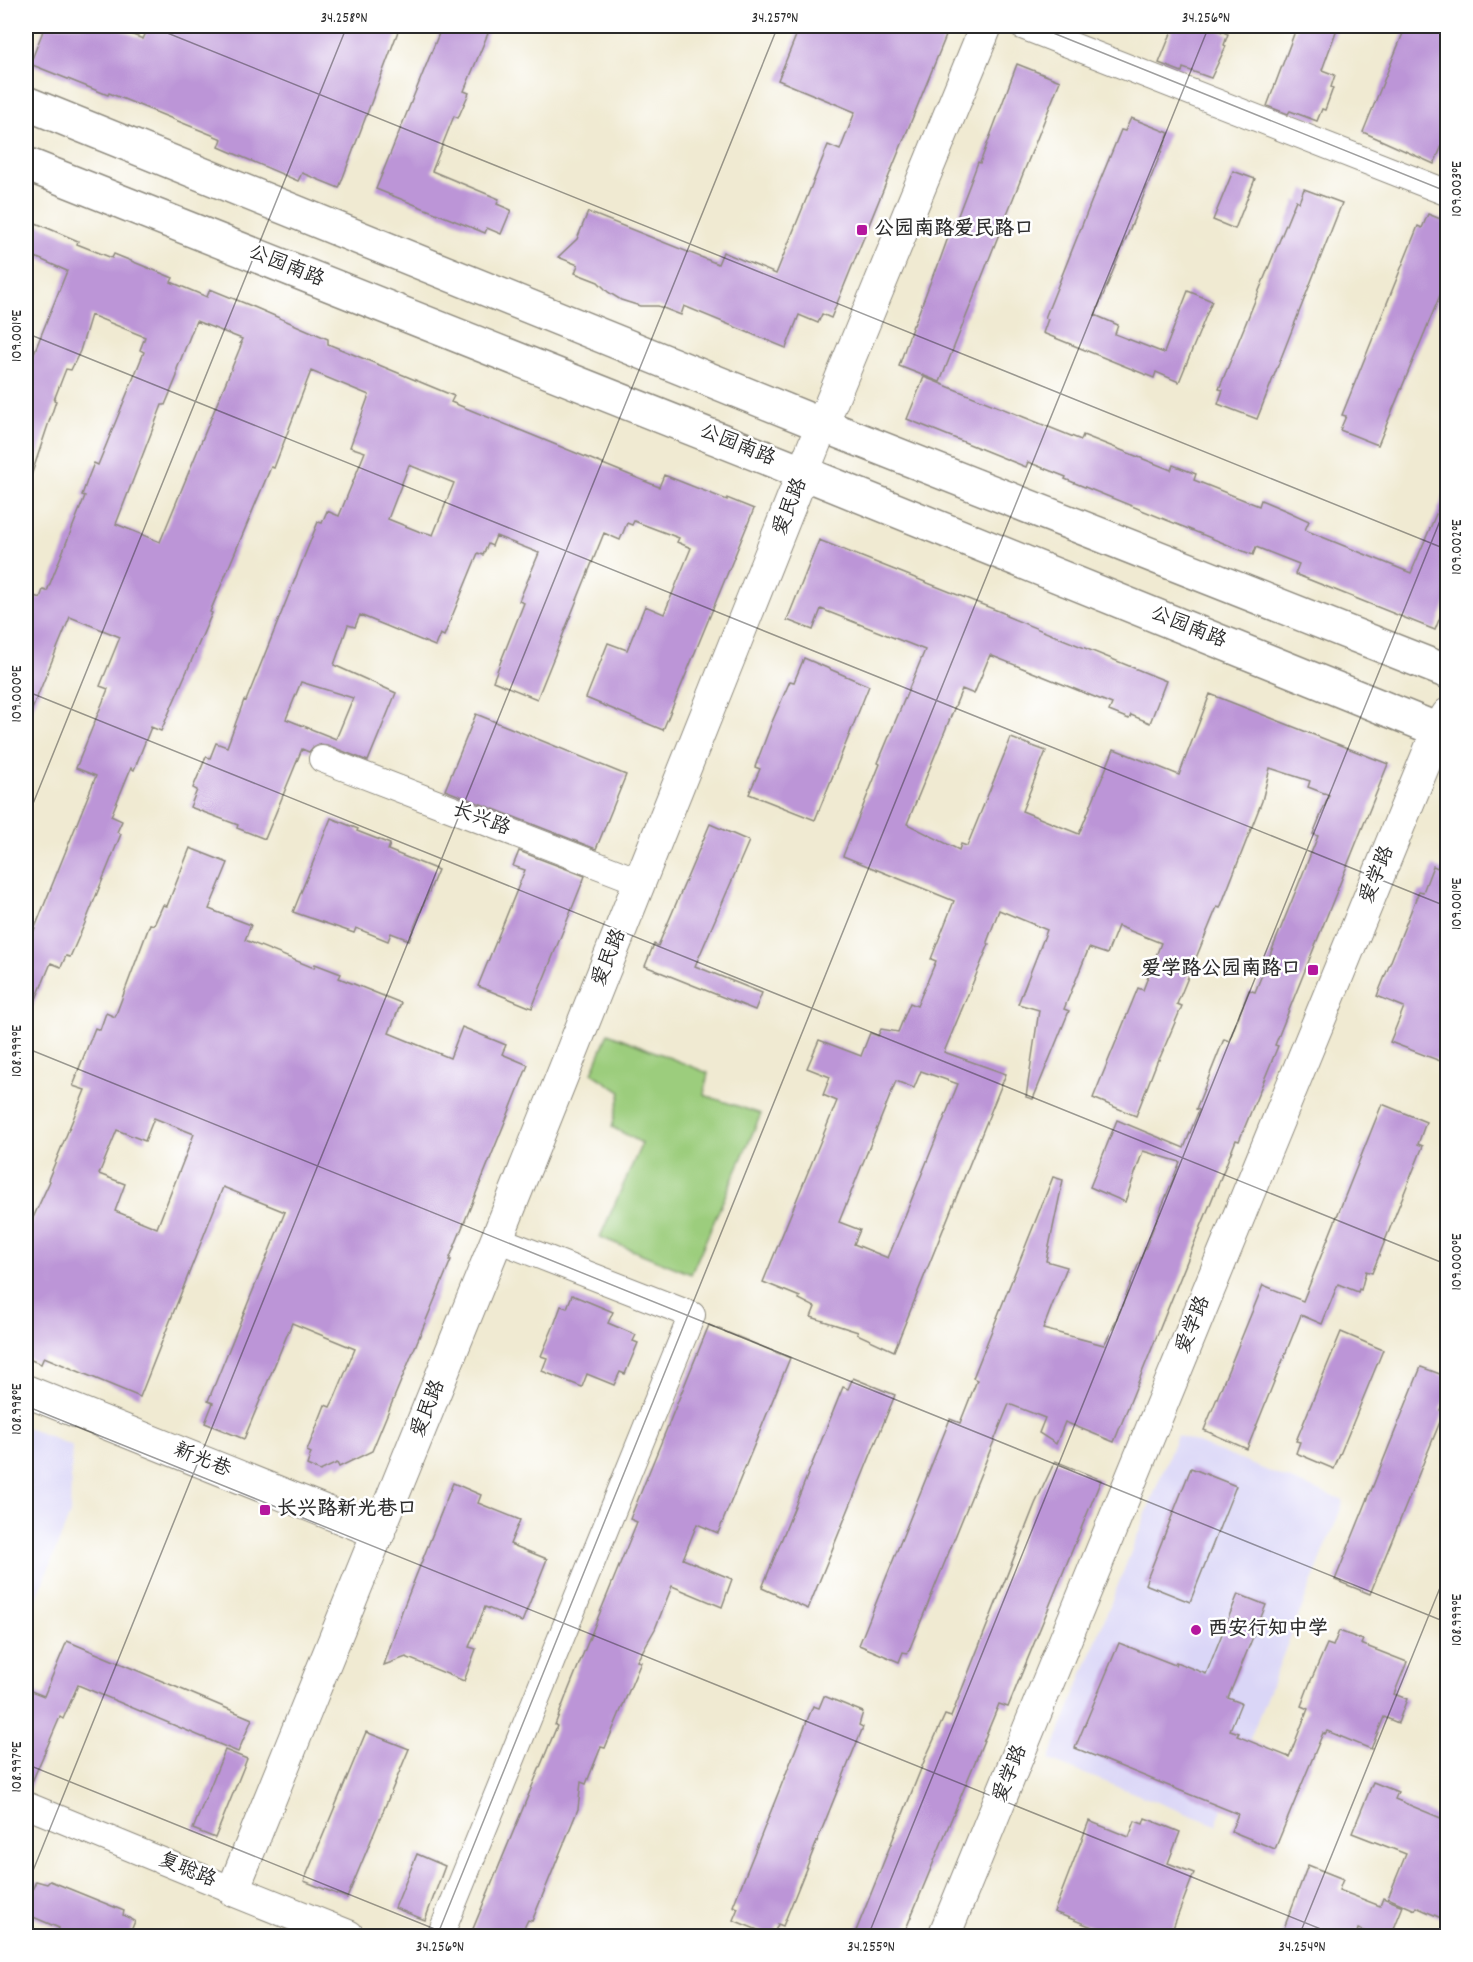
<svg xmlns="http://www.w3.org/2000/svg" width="1473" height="1962" font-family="Dekko,'LXGW WenKai TC',sans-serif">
  <rect width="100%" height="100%" fill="#fff"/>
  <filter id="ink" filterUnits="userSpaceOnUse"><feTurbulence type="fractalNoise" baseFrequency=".0167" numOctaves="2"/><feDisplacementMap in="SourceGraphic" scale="12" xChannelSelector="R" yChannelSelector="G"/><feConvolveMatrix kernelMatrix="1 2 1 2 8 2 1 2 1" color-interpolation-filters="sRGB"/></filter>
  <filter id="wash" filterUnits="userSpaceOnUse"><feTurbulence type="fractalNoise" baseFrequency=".008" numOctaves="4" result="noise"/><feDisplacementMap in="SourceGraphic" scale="24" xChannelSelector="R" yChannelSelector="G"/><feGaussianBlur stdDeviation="1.35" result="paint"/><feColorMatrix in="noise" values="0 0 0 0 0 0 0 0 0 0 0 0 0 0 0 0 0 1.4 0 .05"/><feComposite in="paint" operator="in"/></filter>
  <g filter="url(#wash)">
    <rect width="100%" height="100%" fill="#f0ead2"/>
    <g fill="#dad6f7">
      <path d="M26,1427L72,1446L70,1514L26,1626Z"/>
      <path d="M1177,1435L1344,1501L1216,1825L1049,1760Z"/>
    </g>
    <path fill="#9ccd7d" stroke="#647c54" stroke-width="1.5" d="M608,1033L708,1073L704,1095L761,1114L691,1274L600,1237L642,1143L612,1127L621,1092L592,1073Z"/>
    <g id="blocks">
      <g fill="#bc95d7" fill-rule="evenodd">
        <path d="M45,26H110L143,39L149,26H400L339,188L302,173L298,181L219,147L222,139L109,93L108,95L30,64Z"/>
        <path d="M442,26H491L464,91L469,93L458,118L454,116L432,171L499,199L497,204L511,210L501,234L487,228L485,233L376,189Z"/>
        <path d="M800,26H950L831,318L822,314L818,323L799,315L786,348L684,306L681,315L658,306H640L621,300L608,292L598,282L575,273L578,265L558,257L577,239L588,212L718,264L723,252L776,274L828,145L840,150L855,112L778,80Z"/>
        <path d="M1174,26H1207L1228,34L1224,45L1226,46L1211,78L1183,68L1182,72L1159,63Z"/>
        <path d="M1297,26H1338L1322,70L1335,75L1331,87L1333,88L1325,110L1322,109L1317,121L1290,111L1288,114L1267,106Z"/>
        <path d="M1406,26H1448V132L1434,164L1363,132Z"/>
        <path d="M1017,64L1060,81L940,382L899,366L913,325H914L935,270L936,271L955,218H957L971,181L978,162L980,163Z"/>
        <path d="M1131,118L1169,133L1095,315L1118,325L1115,334L1164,353L1188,291L1212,301L1179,382L1156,372L1154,378L1043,333L1048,319L1045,318L1092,200L1121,130L1125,131Z"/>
        <path d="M1233,171L1255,179L1235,229L1213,220Z"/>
        <path d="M1304,189L1342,203L1257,419L1218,404L1223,390L1219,389L1296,200L1299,202Z"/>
        <path d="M1428,214L1448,222V276L1378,445L1340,430L1346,416L1342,415L1418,226L1422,228Z"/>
        <path d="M31,221L78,241L77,244L112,258L114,254L173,278L171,282L207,297L210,289L254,307L328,339V344L454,396L451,402L659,487L664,475L727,500V498L754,509L663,730L586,698L608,643L627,650L645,606L664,614L691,548L677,542L679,538L634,521L632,525L627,523L620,540L604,533L537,699L493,681L524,603L519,601L539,553L496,536L492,546L488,544L483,555L478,553L444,636L440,634L435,646L360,615L355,627L348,625L334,665L396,693L368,761L327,745L319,744L313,747L309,752L302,749L265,839L237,828L238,825L190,807L197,790L193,788L206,757L210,758L216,743L227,747L244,700L246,701L318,522L322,523L327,511L339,516L365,452L350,447L369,395L311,371L274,468L271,467L210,612L212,613L161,731L151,727L134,770L131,768L111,816L122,821L117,832L121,834L85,923L70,957L66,956L61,967L51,963L26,1023V950L96,776L76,768L108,689L100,686L120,637L70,617L26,724V618L34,596L40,598L43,590L47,591L85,496L82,495L88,478L94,463L98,465L144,352L140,350L145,337L91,315L80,351L71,370L66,369L54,400L56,401L29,482H26V355L32,358L67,271L26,253V233ZM196,321L242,339L240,343H242L160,542L116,524L162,405H165L177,376V369ZM409,465L454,483L433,535L424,532L423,533L388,519ZM301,682L353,698L336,739L286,719Z"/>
        <path d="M924,377L1081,440L1083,435L1171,470L1173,465L1196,474L1194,480L1259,506L1261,500L1287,511L1309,521L1305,530L1411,573L1448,486V597L1435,630L1295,574L1299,564L1256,547L1253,555L1065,479L1066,477L1028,462L1026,467L907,419Z"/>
        <path d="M819,540L1006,614V616L1166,681L1150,723L1131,715L1129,719L1109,711L1112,704L990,655L974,694L962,689L907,824L959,850L961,844L967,846L1011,738L1046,751L1022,811L1079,834L1114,749L1179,775L1210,694L1388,764L1275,1045L1278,1046L1239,1141L1236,1140L1114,1442L1065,1422L1056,1444L1039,1433L1045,1418L1009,1404L908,1653L903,1652L899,1662L859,1645L950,1419L960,1423L977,1380L973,1378L1053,1177L1063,1180L1046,1261L1067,1267L1043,1329L1104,1345L1112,1330L1180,1162L1143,1151L1125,1202L1090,1187L1117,1120L1184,1148L1199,1110L1196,1109L1224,1039L1229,1041L1249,990L1255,992L1318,836L1313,834L1329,795L1308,787L1310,781L1270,768L1262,801L1220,908L1217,907L1177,1004L1182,1006L1159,1060L1158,1059L1136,1116L1093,1098L1138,988L1143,990L1161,943L1118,926L1107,954L1089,948L1064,1009L1069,1011L1033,1099L1026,1097L1039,1010L1018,1004L1047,930L999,910L987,942L989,944L944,1052L1006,1074L894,1351L857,1334L858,1332L811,1317L815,1307L799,1299L800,1297L763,1282L837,1101L823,1095L830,1077L807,1068L819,1040L861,1056L870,1033L878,1036L881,1029L898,1032L910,1003L917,1006L936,961L931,959L954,901L843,856L880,764L878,763L925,650L821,609L813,630L787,620ZM921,1071L958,1084L888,1258L854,1244L860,1230L839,1222L896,1081L914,1088Z"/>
        <path d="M804,658L869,686L815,820L749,794L760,769L755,767L772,722L790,681L794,682Z"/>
        <path d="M476,714L626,775L596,849L445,790Z"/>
        <path d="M331,818L358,829L357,831L390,844L388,850L438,870L409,940L391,933L388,941L356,928L354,933L293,912Z"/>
        <path d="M710,824L749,841L695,966L762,993L755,1010L645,966L654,944L658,946Z"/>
        <path d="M190,848L228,863L209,909L251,925L245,940L314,968L315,964L341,974L339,978L401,1003L389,1033L450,1058L462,1027L506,1045L502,1054L528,1065L449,1260H451L372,1451L339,1467L337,1463L320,1471L307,1465L311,1453L307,1451L325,1405L330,1407L335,1397L355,1349L292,1323L244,1439L205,1423L213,1403L208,1401L285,1212L223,1187L140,1397L44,1357L41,1364L26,1358V1233L50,1181L48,1180L85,1090L73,1086L77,1076H76L95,1028L100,1030L106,1013L115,1017L150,924L154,925L163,905L167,906ZM154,1118L194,1134L157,1228L115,1211L125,1184L99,1174L117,1130L145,1141Z"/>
        <path d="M519,851L585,876L532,1008L478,986L525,870L513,866Z"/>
        <path d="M1433,866L1448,872V1064L1390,1042L1404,1007L1377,996L1419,891L1423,892Z"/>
        <path d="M1382,1104L1426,1122L1418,1144L1423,1146L1372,1273L1366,1271L1361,1290L1359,1289L1358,1292L1338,1284L1322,1324L1301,1315L1247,1449L1204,1430L1263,1285L1303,1301Z"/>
        <path d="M572,1295L613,1312L608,1323L636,1335L633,1341L638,1343L625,1374L620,1372L614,1385L587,1374L582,1387L542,1371L547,1358L541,1356L554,1325L561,1306L567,1308Z"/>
        <path d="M709,1325L790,1358L718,1533L697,1524L683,1559L732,1579L722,1607L672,1586L655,1629L637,1661L641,1662L605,1748L601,1747L586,1784L581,1782L578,1809L532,1921L528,1920L520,1936H470L557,1726L555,1725L568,1691L637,1522L630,1519Z"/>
        <path d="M1341,1332L1383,1350L1334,1469L1296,1453L1300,1442L1296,1441Z"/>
        <path d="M1421,1367L1448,1377V1392L1440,1410L1444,1412L1370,1594L1335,1580Z"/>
        <path d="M853,1378L895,1395L808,1609L762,1588L843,1387L848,1389Z"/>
        <path d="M1055,1461L1101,1480L1008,1707L999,1704L903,1936H854L925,1759L945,1715L951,1717L1035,1504Z"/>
        <path d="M1191,1468L1236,1486L1190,1602L1145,1584Z"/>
        <path d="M453,1483L481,1495L478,1503L520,1520L510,1544L547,1559L522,1622L485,1607L469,1647L476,1649L464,1681L406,1657L384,1665L402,1611Z"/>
        <path d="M1238,1594L1266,1605L1228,1698L1241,1703L1230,1730L1239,1733L1237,1736L1289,1757L1308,1709L1301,1706L1309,1685L1327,1644L1333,1646L1339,1631L1363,1640L1361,1644L1407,1662L1394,1694L1407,1699L1398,1723L1384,1717L1371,1749L1327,1731L1325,1734L1323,1733L1275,1849L1231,1831L1238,1814L1075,1748L1119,1643L1175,1665L1176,1662L1206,1674Z"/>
        <path d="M67,1641L252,1719L238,1752L78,1685L63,1719L60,1717L28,1791L26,1790V1689L44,1696Z"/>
        <path d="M824,1696L863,1712L859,1725L863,1727L783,1926L778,1924L773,1936L733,1920L738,1908L733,1906L813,1706L819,1708Z"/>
        <path d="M366,1732L409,1749L347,1898L304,1881Z"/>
        <path d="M225,1750L247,1759L215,1838L193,1829Z"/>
        <path d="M1373,1782L1398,1792L1395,1799L1448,1821V1921L1416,1907L1415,1910L1388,1898L1406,1854L1352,1833Z"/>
        <path d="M1145,1818L1180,1832L1168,1863L1194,1873L1170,1936H1089L1092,1927L1054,1912L1089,1821L1129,1837L1135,1821L1143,1824Z"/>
        <path d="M417,1854L445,1866L425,1920L395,1908Z"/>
        <path d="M1308,1865L1343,1879L1339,1890L1380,1906L1383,1898L1403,1906L1391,1936H1377L1358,1929L1356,1936H1281Z"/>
        <path d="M36,1881L47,1884L50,1881L124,1911L123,1915L135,1921L129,1936H55L59,1928L26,1914V1893L30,1895Z"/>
      </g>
    </g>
  </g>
  <g filter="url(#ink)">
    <use href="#blocks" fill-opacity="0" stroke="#8e8a7e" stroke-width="1.5"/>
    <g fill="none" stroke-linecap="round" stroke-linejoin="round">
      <g stroke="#8e8a7e" stroke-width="28">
        <g id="minor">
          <path d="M1022,26L1448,193"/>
          <path d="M322,759L641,882"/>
          <path d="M26,1805L233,1890"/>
          <path d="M440,1936L692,1315L497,1239"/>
        </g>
      </g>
      <g stroke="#8e8a7e" stroke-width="34">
        <g id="tertiary">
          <path d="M26,1391L379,1533"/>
          <path d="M348,1936L233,1890L497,1239L822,425L986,26"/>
          <path d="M944,1936L1438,730L1448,714"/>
        </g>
      </g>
      <g stroke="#8e8a7e" stroke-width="36">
        <g id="secondary">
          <path d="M26,103L822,425L1448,672"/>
          <path d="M26,164L804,473L1448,734"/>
        </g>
      </g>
      <use href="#minor" stroke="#fff" stroke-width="26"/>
      <use href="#tertiary" stroke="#fff" stroke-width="32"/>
      <use href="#secondary" stroke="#fff" stroke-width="33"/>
    </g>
  </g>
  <path fill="none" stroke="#2b2b2b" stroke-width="1.5" stroke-opacity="0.45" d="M150,26L1448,550M1036,26L1448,192M26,333L1448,907M26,691L1448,1265M26,821L347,26M26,1048L1448,1623M26,1406L1338,1936M26,1764L452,1936M26,1888L778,26M437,1936L1209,26M868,1936L1448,501M1299,1936L1448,1568"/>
  <g fill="#b5179e" stroke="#fff" stroke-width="2">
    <rect x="856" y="224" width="12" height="12" rx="3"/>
    <rect x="1307" y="964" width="12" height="12" rx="3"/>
    <rect x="259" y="1504" width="12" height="12" rx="3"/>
    <circle cx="1196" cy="1630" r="6"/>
  </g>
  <g text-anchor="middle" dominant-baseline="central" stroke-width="5" stroke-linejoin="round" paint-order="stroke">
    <g font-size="20" font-weight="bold" fill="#2b2b2b" stroke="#fff" text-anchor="start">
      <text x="874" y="230">公园南路爱民路口</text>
      <text x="1301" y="970" text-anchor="end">爱学路公园南路口</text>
      <text x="277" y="1510">长兴路新光巷口</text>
      <text x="1208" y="1630">西安行知中学</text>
    </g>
    <g font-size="20" fill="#2b2b2b" stroke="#fff">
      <text transform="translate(286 267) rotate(22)">公园南路</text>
      <text transform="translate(737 446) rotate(22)">公园南路</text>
      <text transform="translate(791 507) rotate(-68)">爱民路</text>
      <text transform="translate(1188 628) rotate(22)">公园南路</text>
      <text transform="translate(481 820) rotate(21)">长兴路</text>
      <text transform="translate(1378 875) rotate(-68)">爱学路</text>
      <text transform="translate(610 958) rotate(-68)">爱民路</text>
      <text transform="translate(1194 1325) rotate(-68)">爱学路</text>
      <text transform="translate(429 1409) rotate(-68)">爱民路</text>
      <text transform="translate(202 1461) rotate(22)">新光巷</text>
      <text transform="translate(1011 1774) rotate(-68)">爱学路</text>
      <text transform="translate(187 1871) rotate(22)">复聪路</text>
    </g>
  </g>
  <rect width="1473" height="1962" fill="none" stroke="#fff" stroke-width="66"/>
  <rect x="33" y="33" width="1407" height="1896" fill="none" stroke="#2b2b2b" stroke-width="2"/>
  <g font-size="15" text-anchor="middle" fill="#2b2b2b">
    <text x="344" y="22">34.258°N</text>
    <text x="775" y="22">34.257°N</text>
    <text x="1206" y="22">34.256°N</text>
    <text transform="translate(1456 189) rotate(-90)" y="5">109.003°E</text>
    <text transform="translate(16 336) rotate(-90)" y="5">109.001°E</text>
    <text transform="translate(1456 547) rotate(-90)" y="5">109.002°E</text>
    <text transform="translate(16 694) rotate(-90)" y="5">109.000°E</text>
    <text transform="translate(1456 904) rotate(-90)" y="5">109.001°E</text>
    <text transform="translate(16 1051) rotate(-90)" y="5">108.999°E</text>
    <text transform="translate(1456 1262) rotate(-90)" y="5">109.000°E</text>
    <text transform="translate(16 1409) rotate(-90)" y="5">108.998°E</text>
    <text transform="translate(1456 1620) rotate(-90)" y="5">108.999°E</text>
    <text transform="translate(16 1767) rotate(-90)" y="5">108.997°E</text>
    <text x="440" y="1951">34.256°N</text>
    <text x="871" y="1951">34.255°N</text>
    <text x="1302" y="1951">34.254°N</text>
  </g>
</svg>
